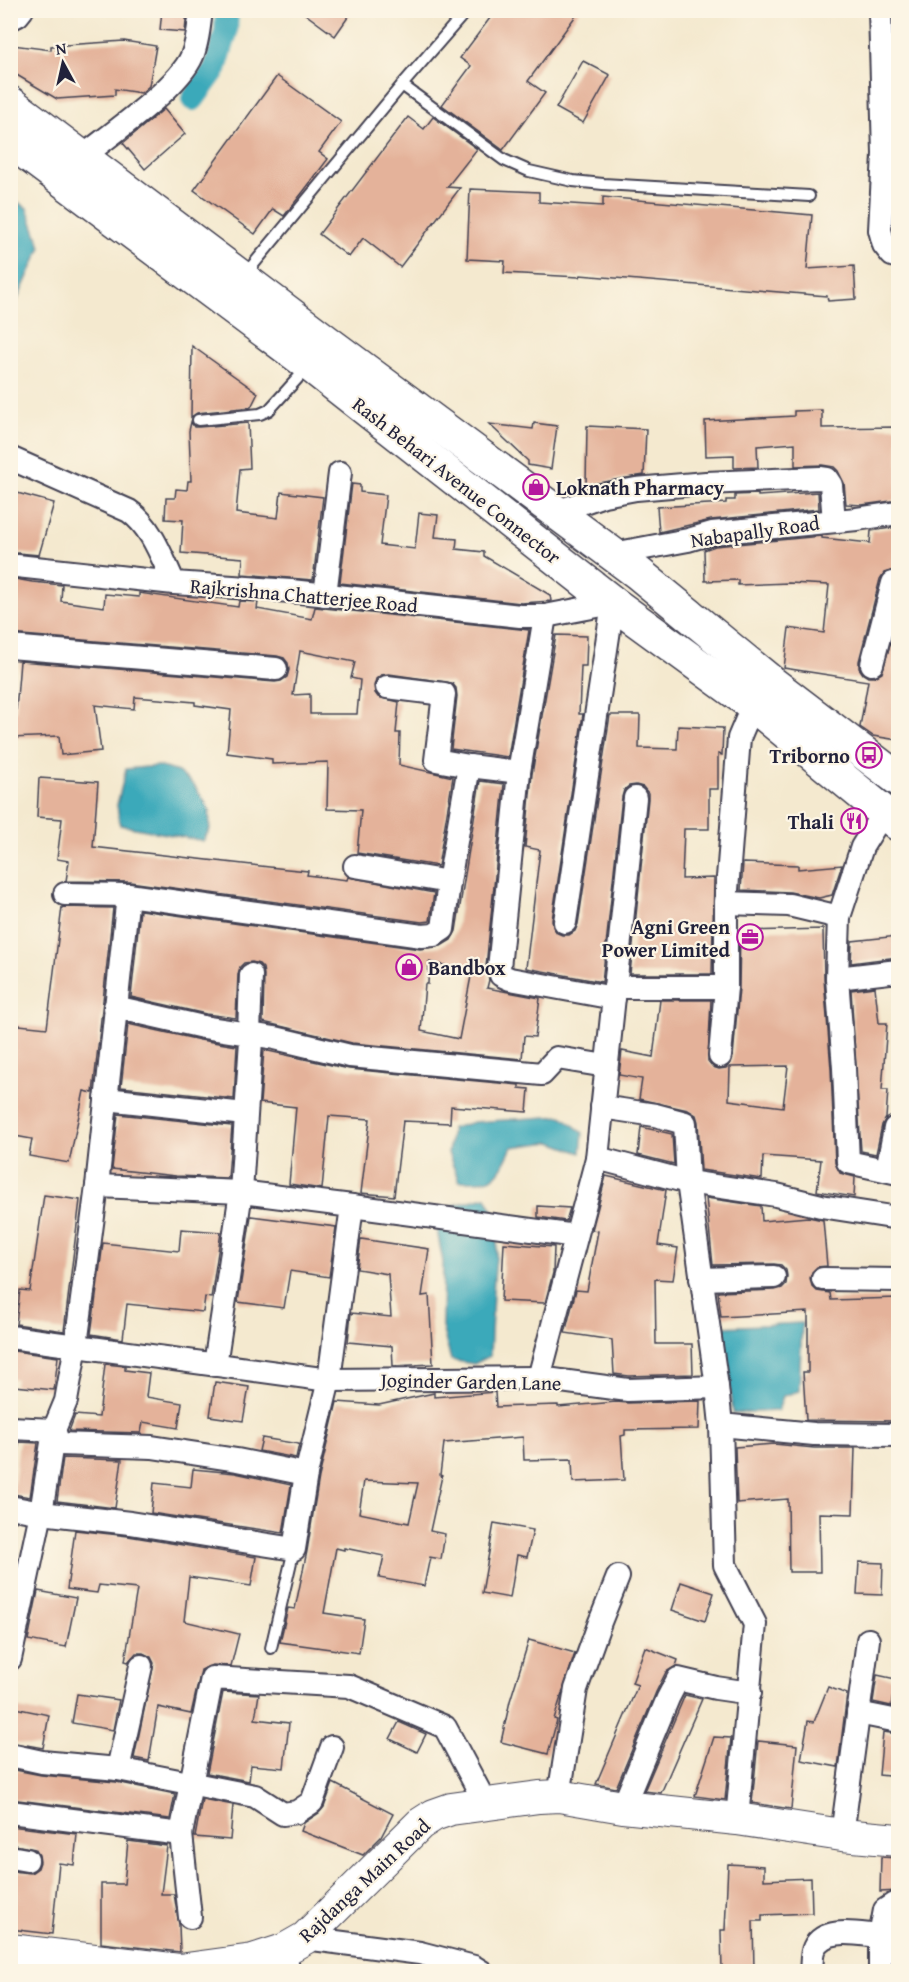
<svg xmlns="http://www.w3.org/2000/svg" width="909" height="1982" font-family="'Gentium Book Plus',serif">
  <rect width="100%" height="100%" fill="#fcf5e5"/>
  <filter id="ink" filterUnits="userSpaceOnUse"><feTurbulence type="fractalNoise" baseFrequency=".0167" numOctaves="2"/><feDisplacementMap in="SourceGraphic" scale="12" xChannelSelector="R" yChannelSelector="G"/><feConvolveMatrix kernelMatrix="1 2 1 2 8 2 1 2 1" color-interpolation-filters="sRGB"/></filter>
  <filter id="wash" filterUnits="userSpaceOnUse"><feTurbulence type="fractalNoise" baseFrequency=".008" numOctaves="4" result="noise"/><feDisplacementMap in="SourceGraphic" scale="24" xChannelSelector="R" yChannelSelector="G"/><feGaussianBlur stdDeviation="1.35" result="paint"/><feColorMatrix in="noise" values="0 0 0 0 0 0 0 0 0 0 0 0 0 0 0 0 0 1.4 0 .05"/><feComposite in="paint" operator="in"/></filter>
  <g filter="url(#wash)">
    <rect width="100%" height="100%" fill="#f4e9cf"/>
    <g fill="#3ba9ba" stroke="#2e667a" stroke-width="1.5">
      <path d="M11,198L27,208L41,247L11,314Z"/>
      <path d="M158,766L178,772L194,785L209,809L210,829L203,841L120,825L117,805L126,769Z"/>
      <path d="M562,1116L583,1133L581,1153L551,1142L512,1147C496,1180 497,1182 459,1181L448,1153L452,1128L474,1122Z"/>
      <path d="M486,1197L499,1223L493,1291L490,1356L474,1364L451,1360L442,1327L443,1262L435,1219L451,1206Z"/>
      <path d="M802,1323L799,1391L783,1396L778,1411L733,1413L722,1327Z"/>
    </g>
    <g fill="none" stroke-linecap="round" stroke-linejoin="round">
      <path stroke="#3ba9ba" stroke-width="24" d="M193,99L215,69L226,32L227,10"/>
    </g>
    <g id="blocks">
      <g fill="#e4b29a" fill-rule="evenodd">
        <path d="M162,10H187L185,32L160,30Z"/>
        <path d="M300,10H353L335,36Z"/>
        <path d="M496,10H580L528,81L545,93L503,150L442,105L471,66L460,58Z"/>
        <path d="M124,41L156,46L149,86L141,93L115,89V95L57,99L10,71L13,45L51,50V46Z"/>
        <path d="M583,61L610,75L583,123L556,108Z"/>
        <path d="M277,76L341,122L319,152L328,159L303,192L284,216L273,209L255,234L194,190Z"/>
        <path d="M164,109L185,134L145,169L123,143Z"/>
        <path d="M408,117L424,129L433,117L477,149L447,187L460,188L400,267L363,238L349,257L319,234Z"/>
        <path d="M470,189L539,192V202L603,206V197L812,215L807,269L854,266L856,299L828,301L827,296L580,275L579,277L504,273L505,261L467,259Z"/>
        <path d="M192,346L258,393L251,407L197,413L191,417Z"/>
        <path d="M822,410V428L898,427V500L862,505L846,504L844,483L838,471L834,467L822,465L795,466V443L757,446L758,467L734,468V455L706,456L705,421L794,416V411Z"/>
        <path d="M191,422L194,427H199L248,423L250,468L240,469L236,513L278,518L281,492L323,497L313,580L242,574L243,558L181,553L183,520L165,519L166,498H175L176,489L187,490L188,481H191L189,431Z"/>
        <path d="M534,423L557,426L551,469L528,465V461L489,424L533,429Z"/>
        <path d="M587,426L646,429L644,475L586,485Z"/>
        <path d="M352,484L360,485V492L386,495L380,545L415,549L419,513L438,515L435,537L457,539L456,549L484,552V556L550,595L551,601L521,603L340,583Z"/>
        <path d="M10,491L54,503L39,555L18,553L10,554Z"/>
        <path d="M818,492L819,509L711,520L659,532L657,507L726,503V500H735V495L758,494V496Z"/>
        <path d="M898,527V569L884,573L880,579L859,661V668L863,674L868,677H875L882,673L898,616V740L873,736L860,727L868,681L784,668L789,628L824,633L829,585L789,583L738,585V580L705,581L704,550L715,546L822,536V538L870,543L871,531Z"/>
        <path d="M10,578L32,582L62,585L61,601L104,607L105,594L139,597V593L238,607L239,601L258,602L257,609L312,619L315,607L529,630L508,757L451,749L457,696L456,688L452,683L389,674L381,675L376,679L374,686L375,693L378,697L399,702L396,733H400L399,765L453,777L438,866L357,853L361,810L327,809L328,762L272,764V759L227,753L231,710L195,705V702L135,697L134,709L95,705L101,751L61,755L59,736L10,738V711H16L20,661L275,682L281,681L287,677L289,670L288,663L284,658L277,656L10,634ZM300,651L355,662L351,678L360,680L357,714H310V694L293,695Z"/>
        <path d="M556,635L587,636L586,666H581L579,714H583L552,920L553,927L557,933L562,935H569L575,931L578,924L610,715H640L639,748L677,749L678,726L723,728L722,755L718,754V789H709V829H684L682,879L714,878L712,974H630L648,799V793L643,787L636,785L629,786L624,790L622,797L602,982L526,968L540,850L525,847L532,774Z"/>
        <path d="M39,778L98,782L93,847L287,869L308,871L307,875L347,880L348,877L434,893L430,921L422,922L130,882L66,881L69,861L57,859L62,819L37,817Z"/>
        <path d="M480,781L504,784L486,967L489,980L487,988L540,998L535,1037L524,1036L522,1059L352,1043L263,1022L264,975L263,968L259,964L252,962L244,963L240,967L238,974L236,1018L206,1014L131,997L140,910L420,949L441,946L451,940L456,931ZM429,962L472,971L459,1039L421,1031L425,984H428Z"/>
        <path d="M743,863L798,865V869L842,865L832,895L819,898L790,892L741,890Z"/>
        <path d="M62,907L113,908L93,1093L84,1091L69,1163L29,1156L32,1139L10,1135V1024L47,1028Z"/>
        <path d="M823,929L824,979L831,1069L835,1163L840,1173L855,1177L854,1197L817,1191L821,1160L763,1156L762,1179L701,1170L698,1122L696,1115L688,1110L639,1099L642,1079L619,1075L622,1051L653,1057L660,1000H711L708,1061L713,1067L719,1069L726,1068L731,1063L733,1057L739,988L740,931ZM788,1066L783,1107L729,1100L730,1067Z"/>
        <path d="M898,936V957L851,963L852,941Z"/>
        <path d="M875,987L879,1023H887L882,1090H888L886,1118L882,1125L876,1154L861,1151L851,990Z"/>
        <path d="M128,1024L200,1040L237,1046L234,1099L121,1087Z"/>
        <path d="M264,1050L349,1069L519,1085V1088L529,1089L527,1112L451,1106L450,1123L403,1121L394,1196L361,1193L370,1119L329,1116L322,1189L289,1184L296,1107L260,1103Z"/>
        <path d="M118,1114L232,1126L228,1178L176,1176L112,1169Z"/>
        <path d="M641,1127L672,1134L674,1164L638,1155Z"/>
        <path d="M606,1176L666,1190L658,1245L678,1248L673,1280L655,1279L656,1344H692L693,1374L629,1376L614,1374L612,1340L565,1333L576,1290L587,1291L598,1231L592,1230Z"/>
        <path d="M44,1195L80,1200L64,1331L16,1324L20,1290L30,1291Z"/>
        <path d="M706,1198L761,1206L762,1221L808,1217L823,1220L827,1266L817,1267L812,1272L810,1278L812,1286L817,1291L830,1293L831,1300L898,1298V1419L897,1421L806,1420L803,1372H808V1312L721,1317L718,1292L775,1290L782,1288L786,1284L787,1276L786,1270L781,1265L774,1264L713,1265Z"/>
        <path d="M538,1206L570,1208L566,1221L538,1217Z"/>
        <path d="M251,1216L336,1227L329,1277L290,1271L284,1308L238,1302Z"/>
        <path d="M181,1229L221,1232L211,1298L205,1297L203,1312L127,1304L123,1339L91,1334L103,1243L179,1251Z"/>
        <path d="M361,1239L429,1249L422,1296L429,1295L433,1364L393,1366L392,1346L348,1342L351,1313L391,1317L388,1274L357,1269Z"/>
        <path d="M504,1243L554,1247L553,1273L545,1303L501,1301Z"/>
        <path d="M14,1351L58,1357L54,1390L15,1386L16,1379L10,1378V1353L13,1354Z"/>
        <path d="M105,1364L125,1366V1370L149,1373L146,1397L182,1403L178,1428L143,1422L141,1433L69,1431L75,1415L99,1417Z"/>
        <path d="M215,1382L249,1387L243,1421L210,1416Z"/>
        <path d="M495,1392L496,1407L558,1405V1407L616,1402L628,1403L700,1401L699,1429L625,1430V1435L621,1436L624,1480L573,1482L572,1459L524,1460L523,1437L444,1443L440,1475L442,1476L430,1531L445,1534L441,1559L430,1557L424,1586L379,1578L384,1556L344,1548V1550L336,1548L324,1613L364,1619L359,1653L280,1642L288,1608L295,1609L307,1551L319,1477L337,1402L379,1405L434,1393V1397ZM364,1481L418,1483L409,1523L359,1513Z"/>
        <path d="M262,1438L299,1444L296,1458L259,1451Z"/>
        <path d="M19,1442L38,1443L30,1497L13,1494Z"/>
        <path d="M774,1444L814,1448H855L853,1514L819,1513L820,1572H789L788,1499L737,1503L735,1447Z"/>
        <path d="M63,1458L122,1460L115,1508L57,1501Z"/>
        <path d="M193,1469L235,1473L291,1485L283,1533L151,1513L154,1483L191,1487Z"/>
        <path d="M494,1523L533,1530L527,1557L517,1555L510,1598L482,1593Z"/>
        <path d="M75,1530L128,1536L256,1557L251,1586L189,1577L184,1621L239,1634L231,1666L212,1665L201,1670L191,1714L158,1707L149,1761L134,1758L154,1663L151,1657L143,1653H136L128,1662L125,1661L137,1589L99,1585L97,1593L67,1589Z"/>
        <path d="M859,1562L883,1563L882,1595L857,1594Z"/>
        <path d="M681,1582L714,1593L705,1621L672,1610Z"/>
        <path d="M38,1591L76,1598L66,1647L28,1640Z"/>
        <path d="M529,1640L575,1653L554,1719L557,1720L548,1754L501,1742L510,1701Z"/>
        <path d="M645,1647L678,1660L676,1666L666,1672L656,1692L616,1788L596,1784L638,1685L632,1683Z"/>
        <path d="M877,1675L896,1679L891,1706L873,1702Z"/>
        <path d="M828,1687L847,1694L838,1767L801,1760L808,1721L814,1722Z"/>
        <path d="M223,1692L259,1694L255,1719L289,1723L284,1768L251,1765L249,1781L207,1773Z"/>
        <path d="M77,1694L119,1700L113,1730L72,1723Z"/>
        <path d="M685,1695L702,1699L661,1793L644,1791Z"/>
        <path d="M10,1707L49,1715L43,1748L10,1742Z"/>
        <path d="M399,1722L426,1734L417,1752L390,1739Z"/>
        <path d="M883,1732L898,1734V1777L879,1775Z"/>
        <path d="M714,1737L731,1738L725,1800L695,1796Z"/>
        <path d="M758,1741L797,1745L791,1809L752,1803Z"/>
        <path d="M10,1769L41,1775L116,1782L175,1794L170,1819L10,1799Z"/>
        <path d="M333,1783L393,1814L381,1837L363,1855L301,1831L304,1823L319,1813L324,1807Z"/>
        <path d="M202,1799L233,1805L230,1840L195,1837Z"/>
        <path d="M10,1826L77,1834L74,1865L59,1863L52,1934L10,1929V1871L31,1873L38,1868L40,1862L39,1855L35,1849L10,1844Z"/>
        <path d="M128,1841L167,1846L161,1894H174L179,1925L180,1952L101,1943V1884H124Z"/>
        <path d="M881,1857L898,1858V1891L880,1892Z"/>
        <path d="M728,1864L764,1866V1880L811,1878L812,1913L762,1915V1921H753L754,1971H722L721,1930H725Z"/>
      </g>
    </g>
  </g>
  <g filter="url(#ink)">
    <use href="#blocks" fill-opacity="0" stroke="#424051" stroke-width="1.5"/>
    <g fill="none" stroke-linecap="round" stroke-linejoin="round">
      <g stroke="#424051" stroke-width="14">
        <g id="lane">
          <path d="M402,85L504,160L529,171L573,181L603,184L809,196"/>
          <path d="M243,277L402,85L467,10"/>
          <path d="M198,420L260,414L269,410L307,368"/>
          <path d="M271,1648L294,1549"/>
        </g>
      </g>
      <g stroke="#424051" stroke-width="26">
        <g id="street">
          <path d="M880,10L884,154L880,230L884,245L892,255L898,257"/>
          <path d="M10,19L18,15L22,10"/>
          <path d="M82,157C110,135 179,87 192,56C198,42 199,26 201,10"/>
          <path d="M10,458L129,511C152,527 162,558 174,583L291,591L520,616H545L613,603"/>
          <path d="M556,512L604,495L636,489L706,483L820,478L827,479L831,485L834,521"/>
          <path d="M613,554L688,540L712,533L857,519L898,513"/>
          <path d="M17,566L174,583"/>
          <path d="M325,595L340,473"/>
          <path d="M545,616L519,772L499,968L501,975L510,979L614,998"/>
          <path d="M10,647L276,669"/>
          <path d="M872,664L893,583L898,582"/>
          <path d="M387,687L444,694L436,760L469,766"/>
          <path d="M883,813L862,847L839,917L837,978L844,1068L848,1162L898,1173"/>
          <path d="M355,866L449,882"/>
          <path d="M65,894L128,895L422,936L434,935L443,929L449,882L469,766L519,772"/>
          <path d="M726,903L789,905L839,917"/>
          <path d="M565,922L613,603"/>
          <path d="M837,978L898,971"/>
          <path d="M615,987H726V903L739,738L753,705"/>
          <path d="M115,1007L203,1027L275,1038L350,1056L542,1074L557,1058L606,1066"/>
          <path d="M720,1056L726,987"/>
          <path d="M106,1099L245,1114"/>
          <path d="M602,1107L655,1115L685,1123L688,1182L717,1387L721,1425L814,1434L898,1435"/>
          <path d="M597,1158L688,1182L776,1195L821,1206L898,1218"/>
          <path d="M887,1170L895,1128"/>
          <path d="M352,1206L576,1236"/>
          <path d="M701,1279L774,1277"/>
          <path d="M823,1279L898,1280"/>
          <path d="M10,1337L329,1380L539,1378L628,1390L717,1387"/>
          <path d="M215,1365L241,1192L251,1040L249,1034L251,975"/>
          <path d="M539,1378L597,1158L635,798"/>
          <path d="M721,1425L725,1565L755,1624L737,1819"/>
          <path d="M10,1428L54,1430L59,1444L152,1447L237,1460L306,1474"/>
          <path d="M10,1507L41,1513L130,1523L294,1549L306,1474L329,1380L352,1206L241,1192L97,1186"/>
          <path d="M10,1659L41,1513L54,1430L66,1401L76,1345L97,1186L128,895"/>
          <path d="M858,1713L898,1721"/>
          <path d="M10,1755L42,1762L118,1769L255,1796L283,1814L297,1812L312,1802L332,1747"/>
          <path d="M118,1769L141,1666"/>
          <path d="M559,1796L576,1689L600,1622L618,1577"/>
          <path d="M623,1807L668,1698L678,1679L716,1688L750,1693"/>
          <path d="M10,1812L181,1834L212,1678L349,1686L445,1727L486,1804"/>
          <path d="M181,1834L190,1917"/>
          <path d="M842,1835L868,1640"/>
          <path d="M10,1857L27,1860"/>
          <path d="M305,1938L420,1953L474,1967L482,1972"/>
          <path d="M284,1950L289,1972"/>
          <path d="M811,1972C812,1965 811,1954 814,1948C825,1925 861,1935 880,1936L885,1910L894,1904H898"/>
          <path d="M880,1972V1936"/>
        </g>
      </g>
      <g stroke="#424051" stroke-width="34">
        <path id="secondary" d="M10,1950L179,1970L253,1960L284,1950L305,1938L420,1824L434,1815L451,1809L539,1797L559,1796L623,1807L737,1819L842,1835L898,1840"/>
      </g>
      <g stroke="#424051" stroke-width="36">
        <g id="primary">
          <path d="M10,103L327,342L638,573L772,683L898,779"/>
          <path d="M10,141L310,365L613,603L753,705L898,824"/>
        </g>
      </g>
      <use href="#lane" stroke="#fff" stroke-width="10"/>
      <use href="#street" stroke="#fff" stroke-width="22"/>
      <use href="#secondary" stroke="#fff" stroke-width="32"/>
      <use href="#primary" stroke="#fff" stroke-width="33"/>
    </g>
  </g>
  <defs>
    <g id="shop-ring" transform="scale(1.35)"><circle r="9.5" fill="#fcf5e5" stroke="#b5179e" stroke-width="1.5"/><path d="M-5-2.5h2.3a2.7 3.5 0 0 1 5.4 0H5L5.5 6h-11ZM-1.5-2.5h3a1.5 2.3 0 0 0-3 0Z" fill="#b5179e"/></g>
    <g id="bus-ring" transform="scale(1.35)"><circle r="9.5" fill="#fcf5e5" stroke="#b5179e" stroke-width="1.5"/><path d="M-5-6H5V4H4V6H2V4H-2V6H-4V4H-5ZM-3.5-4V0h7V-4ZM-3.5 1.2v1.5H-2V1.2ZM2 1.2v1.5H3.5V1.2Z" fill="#b5179e"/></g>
    <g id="restaurant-ring" transform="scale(1.35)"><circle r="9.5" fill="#fcf5e5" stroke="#b5179e" stroke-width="1.5"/><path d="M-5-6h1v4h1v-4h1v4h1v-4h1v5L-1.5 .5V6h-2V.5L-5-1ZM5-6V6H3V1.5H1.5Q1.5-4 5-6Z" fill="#b5179e"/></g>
    <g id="office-ring" transform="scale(1.35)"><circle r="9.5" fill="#fcf5e5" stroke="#b5179e" stroke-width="1.5"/><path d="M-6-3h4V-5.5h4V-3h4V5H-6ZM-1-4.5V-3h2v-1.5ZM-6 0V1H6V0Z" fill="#b5179e"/></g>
  </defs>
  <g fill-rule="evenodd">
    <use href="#shop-ring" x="536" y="487"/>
    <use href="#bus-ring" x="869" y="755"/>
    <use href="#restaurant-ring" x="854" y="821"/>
    <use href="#office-ring" x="750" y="937"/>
    <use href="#shop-ring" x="409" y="967"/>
  </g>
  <g text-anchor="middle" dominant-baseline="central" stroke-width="4.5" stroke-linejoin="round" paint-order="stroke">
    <g font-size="20" fill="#22223b" stroke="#fcf5e5">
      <text transform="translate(457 480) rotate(38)">Rash Behari Avenue Connector</text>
      <text transform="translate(755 531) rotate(-8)">Nabapally Road</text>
      <text transform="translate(304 595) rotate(5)">Rajkrishna Chatterjee Road</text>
      <text transform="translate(471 1381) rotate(1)">Joginder Garden Lane</text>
      <text transform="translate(364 1880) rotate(-43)">Rajdanga Main Road</text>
    </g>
    <g font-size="20" font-weight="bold" fill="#22223b" stroke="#fcf5e5" text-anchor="end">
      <text x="556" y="487" text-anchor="start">Loknath Pharmacy</text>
      <text x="850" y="755">Triborno</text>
      <text x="834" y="821">Thali</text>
      <text x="730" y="926">Agni Green<tspan x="730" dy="23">Power Limited</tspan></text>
      <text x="428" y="967" text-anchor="start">Bandbox</text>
    </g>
  </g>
  <rect width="909" height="1982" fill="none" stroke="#fcf5e5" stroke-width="36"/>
  <g transform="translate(63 63) rotate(352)" stroke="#fcf5e5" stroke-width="4.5" paint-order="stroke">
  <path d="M0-4.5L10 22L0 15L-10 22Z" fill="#22223b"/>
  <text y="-9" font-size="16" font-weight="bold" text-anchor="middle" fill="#22223b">N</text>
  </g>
</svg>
